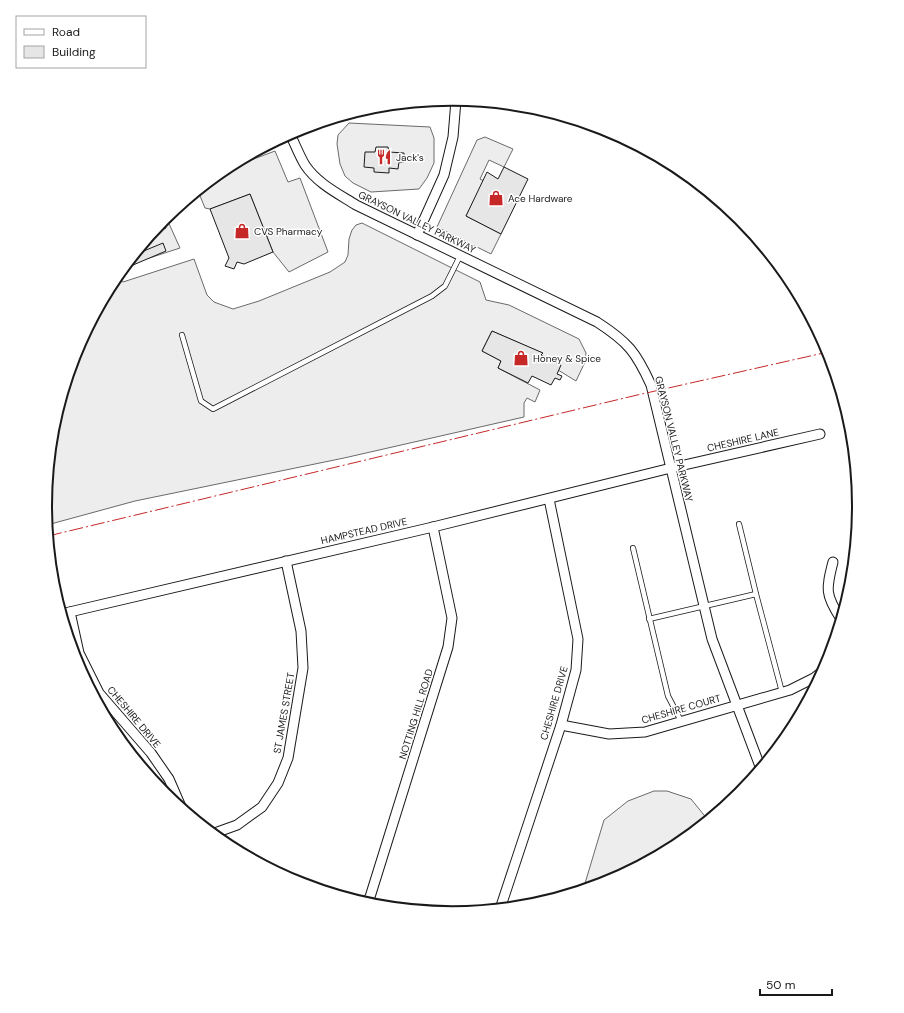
<svg xmlns="http://www.w3.org/2000/svg" width="904" height="1013" font-family="'DM Sans',sans-serif">
  <rect width="100%" height="100%" fill="#fff"/>
  <g fill="#ededed" stroke="#6a6a6a">
    <path d="M349,123L430,127L434,138V163L427,178L419,189L371,192L353,183L345,176L340,164L337,144L338,135Z"/>
    <path d="M485,137L513,149L504,167L489,160L480,179L484,181L466,216L501,234L491,254L437,227L477,140Z"/>
    <path d="M275,151L288,182L300,178L328,252L289,272L273,252L250,194L210,209L205,208L198,191L222,171Z"/>
    <path d="M166,217L180,248L125,266L164,219Z"/>
    <path d="M362,223L480,282L486,300L509,305L579,339L586,353L585,362L576,381L558,370L541,355L542,353L492,331L482,351L501,361L498,368L540,390L535,402L527,398L524,403V417L344,458L135,501L47,525L45,506L53,427L76,351L116,278L123,282L194,259L207,295L214,302L233,309L259,301L330,272L345,262L348,255L349,239L352,230L356,225Z"/>
    <path d="M654,791H667L691,799L708,820L678,845L608,883L583,890L604,820L628,801Z"/>
  </g>
  <g fill="#e6e6e6" stroke="#1a1a1a">
    <path d="M376,147H388L389,152L404,153V162H399L398,169L389,168V173L374,172V168L364,167L365,152H375Z"/>
    <path d="M504,167L528,179L501,234L466,216L487,172L498,179Z"/>
    <path d="M250,194L273,252L244,264L237,262L234,269L225,266L229,258L210,209Z"/>
    <path d="M163,220L166,228L153,233Z"/>
    <path d="M163,243L166,251L133,265L131,260L134,255Z"/>
    <path d="M492,331L543,353L541,355L561,365L557,374L562,376L560,380L555,378L551,385L532,376L528,383L498,368L501,361L482,351Z"/>
  </g>
  <g fill="none" stroke-linecap="round" stroke-linejoin="round">
    <g stroke="#1a1a1a" stroke-width="6">
      <g id="service">
        <path d="M182,335L201,401L213,409L432,296L445,286L460,256"/>
        <path d="M739,524L756,594"/>
        <path d="M633,548L668,696L681,721"/>
        <path d="M649,619L756,594L782,692"/>
      </g>
    </g>
    <g stroke="#1a1a1a" stroke-width="11">
      <g id="minor">
        <path d="M290,134C295,144 299,155 305,165C317,183 337,193 356,205L597,322C628,342 636,352 651,385L712,639L761,769"/>
        <path d="M417,235L444,175L453,137L456,100"/>
        <path d="M833,562C826,589 825,595 841,619"/>
        <path d="M70,612L79,653L99,693L151,753L169,779L182,809"/>
        <path d="M61,614L433,527L671,468L820,434"/>
        <path d="M561,725L609,734L645,732L790,690L814,678L824,670"/>
        <path d="M212,834L237,825L262,807L278,783L288,758L303,668L301,631L286,561"/>
        <path d="M365,903L370,897L448,647L452,618L433,527"/>
        <path d="M500,909L561,725L576,670L578,639L549,499"/>
      </g>
    </g>
    <use href="#service" stroke="#fff" stroke-width="4.5"/>
    <use href="#minor" stroke="#fff" stroke-width="9"/>
    <path stroke="#c62828" stroke-width="1" stroke-dasharray="14 3 2 3" stroke-linecap="butt" d="M48,536L633,396L828,352"/>
  </g>
  <defs>
    <g id="restaurant-bare" transform="scale(1.2)"><path d="M-5-6h1v4h1v-4h1v4h1v-4h1v5L-1.5 .5V6h-2V.5L-5-1ZM5-6V6H3V1.5H1.5Q1.5-4 5-6Z" fill="#c62828" stroke="#fff" stroke-width="2.5" paint-order="stroke"/></g>
    <g id="shop-bare" transform="scale(1.2)"><path d="M-5-2.5h2.3a2.7 3.5 0 0 1 5.4 0H5L5.5 6h-11ZM-1.5-2.5h3a1.5 2.3 0 0 0-3 0Z" fill="#c62828" stroke="#fff" stroke-width="2.5" paint-order="stroke"/></g>
  </defs>
  <g fill-rule="evenodd">
    <use href="#restaurant-bare" x="384" y="157"/>
    <use href="#shop-bare" x="496" y="198"/>
    <use href="#shop-bare" x="242" y="231"/>
    <use href="#shop-bare" x="521" y="358"/>
  </g>
  <g text-anchor="middle" dominant-baseline="central" stroke-width="3" stroke-linejoin="round" paint-order="stroke">
    <g font-size="10" fill="#1a1a1a" stroke="#fff" text-anchor="start">
      <text x="396" y="157">Jack's</text>
      <text x="508" y="198">Ace Hardware</text>
      <text x="254" y="231">CVS Pharmacy</text>
      <text x="533" y="358">Honey &amp; Spice</text>
    </g>
    <g font-size="10" fill="#1a1a1a" stroke="#fff">
      <text transform="translate(417 222) rotate(26)">GRAYSON VALLEY PARKWAY</text>
      <text transform="translate(674 439) rotate(76)">GRAYSON VALLEY PARKWAY</text>
      <text transform="translate(743 440) rotate(-13)">CHESHIRE LANE</text>
      <text transform="translate(364 531) rotate(-13)">HAMPSTEAD DRIVE</text>
      <text transform="translate(554 703) rotate(-74)">CHESHIRE DRIVE</text>
      <text transform="translate(681 709) rotate(-16)">CHESHIRE COURT</text>
      <text transform="translate(284 713) rotate(-80)">ST JAMES STREET</text>
      <text transform="translate(416 714) rotate(-73)">NOTTING HILL ROAD</text>
      <text transform="translate(134 717) rotate(50)">CHESHIRE DRIVE</text>
    </g>
  </g>
  <path d="M0 0H904V1013H0ZM52 506a400 400 0 1 1 800 0a400 400 0 1 1-800 0Z" fill="#fff" fill-rule="evenodd"/>
  <path fill="none" stroke="#1a1a1a" stroke-width="2" d="M52 506a400 400 0 1 1 800 0a400 400 0 1 1-800 0Z"/>
  <rect x="16" y="16" width="130" height="52" fill="#ffffff" stroke="#a3a3a3"/>
  <rect x="24" y="29" width="20" height="6" fill="#ffffff" stroke="#a3a3a3"/>
  <text x="52" y="36" font-size="12" fill="#1a1a1a">Road</text>
  <rect x="24" y="46" width="20" height="12" fill="#e6e6e6" stroke="#a3a3a3"/>
  <text x="52" y="56" font-size="12" fill="#1a1a1a">Building</text>
  <path d="M760 989v6h72v-6" fill="none" stroke="#1a1a1a" stroke-width="2"/>
  <text x="766" y="989" font-size="12" fill="#1a1a1a" stroke="#ffffff" stroke-width="3" paint-order="stroke">50 m</text>
</svg>
